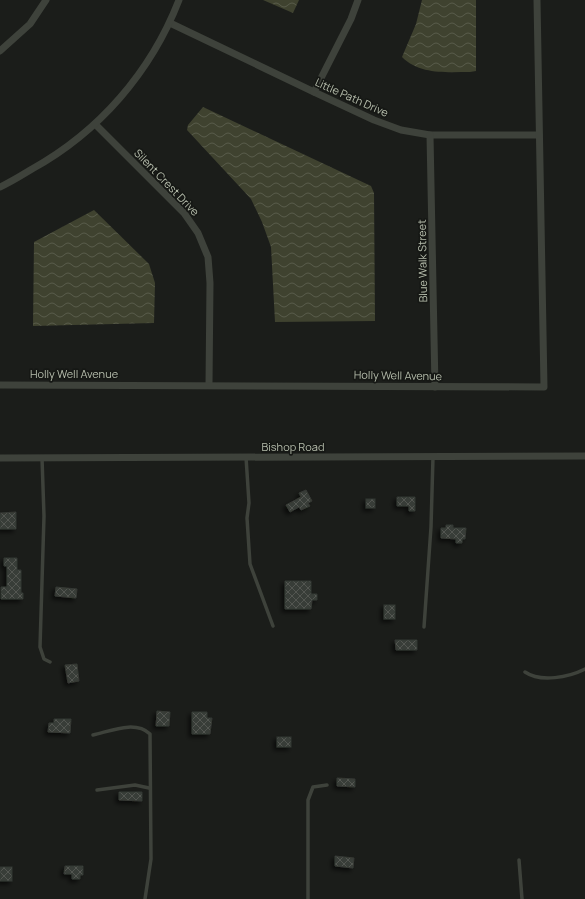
<svg xmlns="http://www.w3.org/2000/svg" width="585" height="899" font-family="Manrope,sans-serif">
  <defs>
    <pattern id="water-waves" width="16" height="10" patternUnits="userSpaceOnUse"><rect width="16" height="10" fill="#3f422f"/><path d="M0 5q4-4 8 0t8 0" fill="none" stroke="#585b4a"/></pattern>
    <pattern id="building-cross-hatch" width="8" height="8" patternUnits="userSpaceOnUse"><rect width="8" height="8" fill="#393c37"/><path d="M0 0l8 8M0 8l8-8" fill="none" stroke="#535651"/></pattern>
    <filter id="shadow"><feDropShadow dx="-3" dy="3" stdDeviation="2" flood-color="#0009"/></filter>
  </defs>
  <rect width="100%" height="100%" fill="#1b1d1a"/>
  <g fill="url(#water-waves)">
    <path d="M263,0H299L293,13Z"/>
    <path d="M422,0H476V71L470,72C447,72 420,75 402,57L416,24Z"/>
    <path d="M203,107L371,186L374,193L375,321L275,322L271,247L262,222L251,199L187,130L188,125Z"/>
    <path d="M94,210L149,264L155,283L154,323L33,326L34,242Z"/>
  </g>
  <g fill="url(#building-cross-hatch)" stroke="#353934" filter="url(#shadow)">
    <path d="M306,490L312,501L308,503L310,506L301,510L299,507L290,512L286,505L301,497L299,493Z"/>
    <path d="M397,497H415V511H409V506H397Z"/>
    <rect x="366" y="499" width="9" height="9"/>
    <path d="M16,512V529H0V513Z"/>
    <path d="M446,525H453V528H466L465,539H462V543H456V539L441,538V528H446Z"/>
    <path d="M4,558H17V570H21V593H23V599H1V587H7V566H4Z"/>
    <path d="M285,581H311V594H317V600H312L311,609H285Z"/>
    <path d="M56,587L77,589L76,598L55,596Z"/>
    <rect x="384" y="605" width="11" height="14"/>
    <path d="M395,640H417V650H396Z"/>
    <path d="M77,664L79,681L68,683L65,665Z"/>
    <path d="M157,711L170,712L169,726H156Z"/>
    <path d="M192,712H207V718H212L210,734H192Z"/>
    <path d="M54,719H71L70,733L48,732L49,723H54Z"/>
    <rect x="277" y="737" width="14" height="10"/>
    <path d="M337,778L355,779V787L337,786Z"/>
    <path d="M119,792H142V801L119,800Z"/>
    <path d="M335,856L354,858L353,868L335,866Z"/>
    <path d="M65,866H83V875H80V879H72V874H64Z"/>
    <rect x="0" y="867" width="12" height="14"/>
  </g>
  <g fill="none" stroke-linecap="round" stroke-linejoin="round">
    <g stroke="#3e423b" stroke-width="3.5">
      <path d="M246,457L249,503L247,518L250,564L273,626"/>
      <path d="M42,458L44,516L40,647L44,659L50,662"/>
      <path d="M424,627L431,527L433,457"/>
      <path d="M525,672C541,683 569,677 585,669"/>
      <path d="M93,735C111,731 135,720 150,734L151,859L145,899"/>
      <path d="M97,790L135,785L149,788"/>
      <path d="M519,860L522,899"/>
      <path d="M308,899V800L313,787L327,785"/>
    </g>
    <g stroke="#3e423b" stroke-width="7">
      <path d="M170,23L314,92L374,120L401,130L430,135H539"/>
      <path d="M0,51L30,24L46,0"/>
      <path d="M314,92L351,19L358,0"/>
      <path d="M95,124L184,213L198,233L208,257L210,283L209,384"/>
      <path d="M430,135L435,387"/>
      <path d="M0,187C11,182 22,175 32,169C99,132 151,72 179,0"/>
      <path d="M0,385L544,387L537,0"/>
      <path d="M0,458L585,456"/>
    </g>
  </g>
  <g text-anchor="middle" dominant-baseline="central" stroke-width="3.5" stroke-linejoin="round" paint-order="stroke">
    <g font-size="11" fill="#b6bdac" stroke="#161815">
      <text transform="translate(352 97) rotate(24)">Little Path Drive</text>
      <text transform="translate(167 182) rotate(46)">Silent Crest Drive</text>
      <text transform="translate(422 261) rotate(-91)">Blue Walk Street</text>
      <text x="74" y="373">Holly Well Avenue</text>
      <text transform="translate(398 375) rotate(1)">Holly Well Avenue</text>
      <text x="293" y="446">Bishop Road</text>
    </g>
  </g>
</svg>
